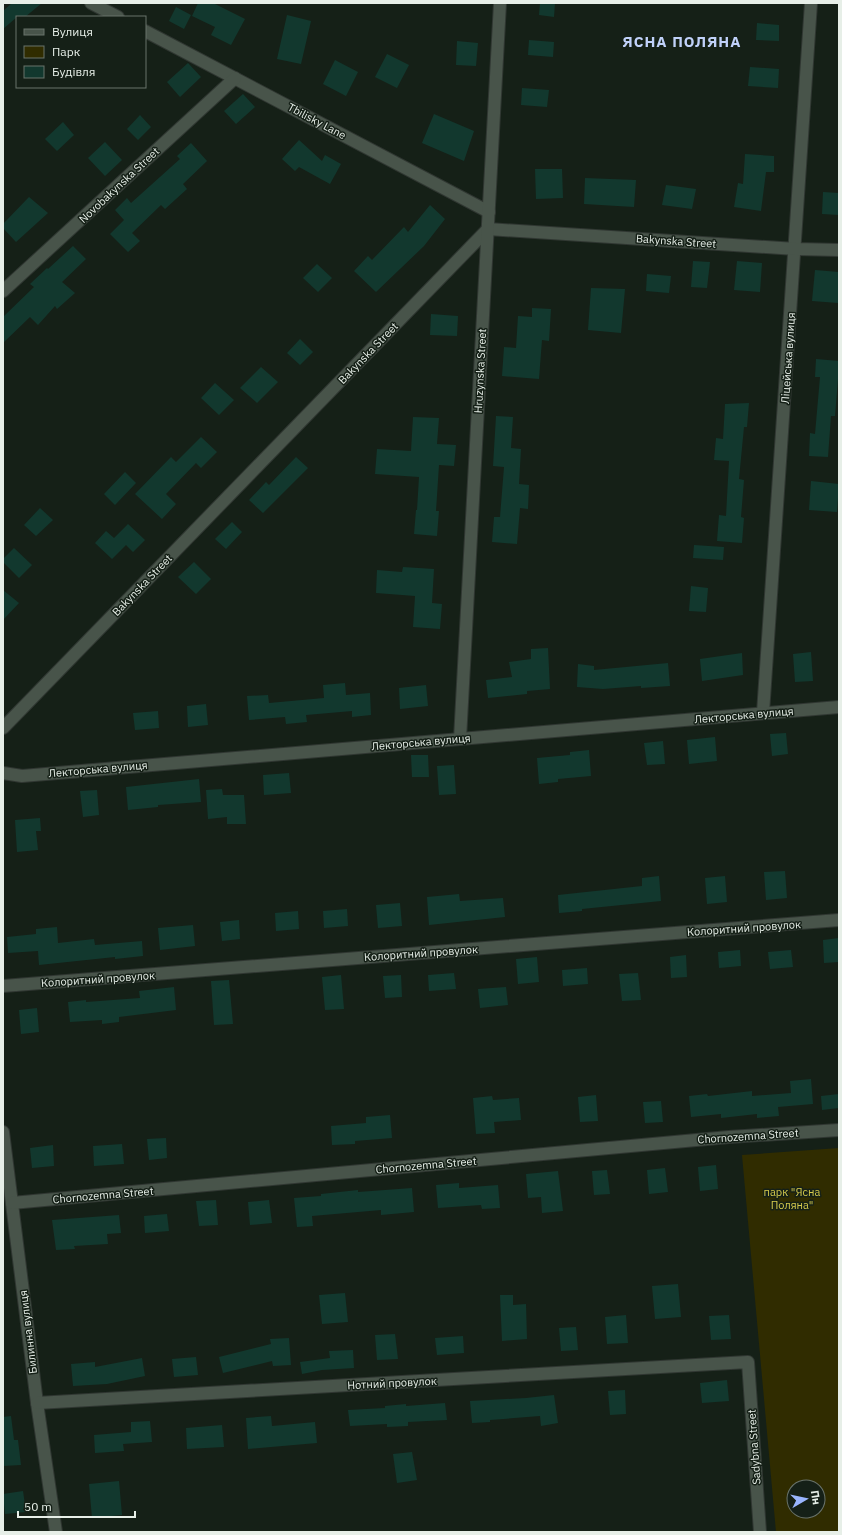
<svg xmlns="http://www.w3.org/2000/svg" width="842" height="1535" font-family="'IBM Plex Sans',sans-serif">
  <rect width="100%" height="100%" fill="#152017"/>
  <path fill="#302c00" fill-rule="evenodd" d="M839,1148V1532H776L742,1155ZM794,1487H818V1511H794Z"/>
  <g fill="#12382e">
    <path d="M12,3H42L25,17H17L3,29V11Z"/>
    <path d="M198,3H213L245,19L231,45L211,35L215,27L192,16Z"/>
    <path d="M540,3H555L554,17L539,15Z"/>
    <path d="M176,7L191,15L184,29L169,21Z"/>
    <path d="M287,15L311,21L301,64L277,59Z"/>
    <path d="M757,23L779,25V41L756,40Z"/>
    <path d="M529,40L554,42L553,57L528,55Z"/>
    <path d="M457,41L478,43L476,66L456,65Z"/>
    <path d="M387,54L409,65L397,88L375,77Z"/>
    <path d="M335,60L358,72L346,96L323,84Z"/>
    <path d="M188,63L201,77L180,97L167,82Z"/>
    <path d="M750,67L779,69L778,88L748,86Z"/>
    <path d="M522,88L549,90L547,107L521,105Z"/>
    <path d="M243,94L255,107L236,124L224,111Z"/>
    <path d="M434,114L474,131L464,161L422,143Z"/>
    <path d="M140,115L151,127L138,140L127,129Z"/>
    <path d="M63,122L74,135L57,151L45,139Z"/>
    <path d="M299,140L322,161L325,155L341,164L330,184L299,167L295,171L282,159Z"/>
    <path d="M105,142L122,160L105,176L88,158Z"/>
    <path d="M191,143L207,161L183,184L187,189L165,209L161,205L132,233L140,241L128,252L110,234L124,220L115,210L127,198L131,203L180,159L177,156Z"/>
    <path d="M745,154L774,156V172H766L761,211L734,207L738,183L743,184Z"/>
    <path d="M535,169H562L563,198L536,199Z"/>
    <path d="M585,178L636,180L634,207L584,204Z"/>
    <path d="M666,185L696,189L692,209L662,205Z"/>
    <path d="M823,192L839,193V215L822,214Z"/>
    <path d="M29,197L48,213L16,242L3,228V224Z"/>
    <path d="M430,205L445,219L424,246L376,292L354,271L368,256L372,260L404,227L408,232Z"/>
    <path d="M73,246L86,259L62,282L75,293L57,309L55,306L38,325L30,317L3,343V317L34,287L30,284L47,268L48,269Z"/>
    <path d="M693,261L710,262L707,288L691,287Z"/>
    <path d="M737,261L762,263L760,292L734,290Z"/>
    <path d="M317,264L332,278L318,292L303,278Z"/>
    <path d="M815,270L839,272L838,303L812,301Z"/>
    <path d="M647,274L671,276L669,293L646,291Z"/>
    <path d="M591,288L625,289L621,333L588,330Z"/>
    <path d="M532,308L551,309L549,341L542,340L539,379L502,376L504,347L516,348L518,316L532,317Z"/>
    <path d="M431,314L458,316L457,336L430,335Z"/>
    <path d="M300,339L313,352L300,365L287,353Z"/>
    <path d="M816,359L839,361V379H838L835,416H831L828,457L809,456L810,433L815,434L820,377H815Z"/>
    <path d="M261,367L278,382L257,403L240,388Z"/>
    <path d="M215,383L234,400L219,415L201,398Z"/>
    <path d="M749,403L747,427H744L739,479L744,480L741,517L744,518L742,543L717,541L719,515L726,516L729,461L714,460L716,438L723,439L725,404Z"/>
    <path d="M496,416L513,417L511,448L521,449L519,484L529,485L528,509L520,508L517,544L492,542L494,517H500L504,467L493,466Z"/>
    <path d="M413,417L439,418L437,444L456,445L454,466L439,465L436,511H439L437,536L414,534L416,510H417L419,477L375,474L377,449L411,451Z"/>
    <path d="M201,437L217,452L201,468L196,463L166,494L176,504L162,519L135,494L171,457L176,462Z"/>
    <path d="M296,457L308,468L263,513L249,500L266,482L269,485Z"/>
    <path d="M125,472L136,483L115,505L104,494Z"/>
    <path d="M811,481L839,484L837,512L809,510Z"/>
    <path d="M40,508L53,520L36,536L24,525Z"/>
    <path d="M232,522L242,532L226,549L215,539Z"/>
    <path d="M128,524L145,540L133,552L126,545L112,559L95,543L106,531L114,538Z"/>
    <path d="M694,545L724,547L723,560L693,558Z"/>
    <path d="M14,548L32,565L19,578L3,562V559Z"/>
    <path d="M194,562L211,579L196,594L178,577Z"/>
    <path d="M403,567L434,569L432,603L442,604L440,629L413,627L415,596L376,593L377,570L402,572Z"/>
    <path d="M691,586L708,588L706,612L689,611Z"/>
    <path d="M3,590L19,603L3,620Z"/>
    <path d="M548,648L550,689L527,691V694L488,698L486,680L512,677L509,662L531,659V649Z"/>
    <path d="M811,652L813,681L795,682L793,654Z"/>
    <path d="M742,653L743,675L702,681L700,659Z"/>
    <path d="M668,663L670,686L641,688V686L603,689L577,687L578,664L594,666V670Z"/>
    <path d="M345,683L346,695L370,693L371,715L352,717V711L306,715L307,722L286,724L285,717L249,720L247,696L268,695L269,703L324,698L323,685Z"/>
    <path d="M426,685L428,706L400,709L399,688Z"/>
    <path d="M206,704L208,725L188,727L187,706Z"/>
    <path d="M158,711L159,728L135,730L133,713Z"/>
    <path d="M786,733L788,754L772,756L770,734Z"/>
    <path d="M715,737L717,761L689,764L687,740Z"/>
    <path d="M663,741L665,764L647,765L644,743Z"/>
    <path d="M589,750L591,776L558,779V782L539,784L537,758L570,755V752Z"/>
    <path d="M411,755H428L429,777H412Z"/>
    <path d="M454,765L456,794L439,795L437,766Z"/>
    <path d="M289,773L291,793L264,795L263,775Z"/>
    <path d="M199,779L201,802L158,805V807L128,810L126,787Z"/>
    <path d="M222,789L223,795H244L246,824H227V817L208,819L206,790Z"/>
    <path d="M97,790L99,815L83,817L80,791Z"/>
    <path d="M40,818L41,831H36L38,850L17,852L15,820Z"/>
    <path d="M785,871L787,898L766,900L764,872Z"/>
    <path d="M659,876L661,901L582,909V911L559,913L558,895L642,886V878Z"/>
    <path d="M725,876L727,902L707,904L705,878Z"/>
    <path d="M459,894L460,901L503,898L505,917L429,925L427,897Z"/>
    <path d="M400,903L402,926L378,928L376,905Z"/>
    <path d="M347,909L348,926L324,928L323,911Z"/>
    <path d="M298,911L299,929L276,931L275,913Z"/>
    <path d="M239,920L240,939L222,941L220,922Z"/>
    <path d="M193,925L195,946L160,950L158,928Z"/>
    <path d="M57,927L58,943L94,939L95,945L142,941L143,956L115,959V957L39,965L38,951L8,953L7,937L36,934V929Z"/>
    <path d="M839,938V962L824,963L823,940Z"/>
    <path d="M740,950L741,966L719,968L718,952Z"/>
    <path d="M791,950L793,967L770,969L768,952Z"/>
    <path d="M686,955L687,977L671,978L670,957Z"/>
    <path d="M537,957L539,982L518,984L516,959Z"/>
    <path d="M587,968L588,984L563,986L562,970Z"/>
    <path d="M454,973L456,989L429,991L428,975Z"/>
    <path d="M638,973L641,1000L622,1001L619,974Z"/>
    <path d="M341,975L344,1009L325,1010L322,977Z"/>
    <path d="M401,975L402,997L385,998L383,976Z"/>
    <path d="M229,980L233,1024L214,1025L211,981Z"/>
    <path d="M174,987L176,1010L119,1017V1022L102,1024V1020L70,1022L68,1002L86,1000V1002L140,998L139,991Z"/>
    <path d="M506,987L508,1005L480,1008L478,989Z"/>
    <path d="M37,1008L39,1032L21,1034L19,1010Z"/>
    <path d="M811,1079L813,1104L778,1107L779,1116L757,1118V1114L721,1118V1114L691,1117L689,1096L707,1094L708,1096L752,1091V1096L791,1093L790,1081Z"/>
    <path d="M839,1094V1108L822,1110L821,1096Z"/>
    <path d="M596,1095L598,1121L580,1122L578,1097Z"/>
    <path d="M492,1096L493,1100L519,1098L521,1120L494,1122L495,1133L476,1134L473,1098Z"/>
    <path d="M661,1101L663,1122L645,1123L643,1102Z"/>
    <path d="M390,1115L392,1138L355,1141V1144L332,1145L331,1126L366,1123V1117Z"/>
    <path d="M166,1138L167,1158L149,1160L147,1139Z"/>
    <path d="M122,1144L124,1164L94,1166L93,1146Z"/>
    <path d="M53,1145L54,1166L32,1168L30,1148Z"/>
    <path d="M716,1165L718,1189L700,1191L698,1167Z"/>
    <path d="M665,1168L668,1192L649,1194L647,1170Z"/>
    <path d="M607,1170L610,1194L594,1195L592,1171Z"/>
    <path d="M558,1171L563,1211L542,1213L541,1197L528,1198L526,1174Z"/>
    <path d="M459,1183V1188L498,1185L500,1208L482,1209L481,1205L438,1208L436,1185Z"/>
    <path d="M412,1188L414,1212L381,1215V1210L312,1216L313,1226L297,1227L294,1198L321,1196V1194L358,1190V1192Z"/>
    <path d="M216,1200L218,1225L199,1226L196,1201Z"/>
    <path d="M269,1200L272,1223L250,1225L248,1202Z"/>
    <path d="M167,1214L169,1231L145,1233L144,1216Z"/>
    <path d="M119,1215L121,1233L107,1234L108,1244L74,1246L75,1249L56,1250L52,1220Z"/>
    <path d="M678,1284L681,1317L655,1319L652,1286Z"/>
    <path d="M345,1293L348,1322L322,1324L319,1295Z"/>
    <path d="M500,1295H513V1305L526,1304L527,1339L502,1341Z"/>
    <path d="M626,1315L628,1343L607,1344L605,1317Z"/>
    <path d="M729,1315L731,1339L711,1340L709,1316Z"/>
    <path d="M576,1327L578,1350L561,1351L559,1328Z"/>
    <path d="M395,1334L398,1359L377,1360L375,1335Z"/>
    <path d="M463,1336L464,1353L437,1355L435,1338Z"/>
    <path d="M289,1338L291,1365L273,1366L272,1361L223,1373L219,1357L271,1344L270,1339Z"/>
    <path d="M353,1350L354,1368L322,1370L302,1374L300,1362L330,1358L329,1351Z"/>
    <path d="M196,1357L198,1375L174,1377L172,1359Z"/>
    <path d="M142,1358L145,1376L107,1384L73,1386L71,1364L95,1362V1367Z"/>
    <path d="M727,1380L729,1401L702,1403L700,1383Z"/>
    <path d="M625,1390L626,1414L610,1415L608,1391Z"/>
    <path d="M554,1395L558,1423L541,1426L540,1416L490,1420V1422L472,1423L470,1401L526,1398Z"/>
    <path d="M445,1403L447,1420L408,1422V1426L387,1427V1424L350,1426L348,1410L385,1408V1406L406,1404V1406Z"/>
    <path d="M11,1416L14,1440H18L21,1465L3,1466V1417Z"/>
    <path d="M271,1416L272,1426L315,1422L317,1443L248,1449L246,1418Z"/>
    <path d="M150,1421L152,1442L123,1444L124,1451L95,1453L94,1435L131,1432V1422Z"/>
    <path d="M222,1425L224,1447L187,1449L186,1428Z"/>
    <path d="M412,1452L417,1480L397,1483L393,1454Z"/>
    <path d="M119,1481L122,1515L92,1518L89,1484Z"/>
    <path d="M23,1491L26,1512L5,1514L3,1494Z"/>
  </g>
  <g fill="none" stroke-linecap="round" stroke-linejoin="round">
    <g stroke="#303732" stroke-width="14">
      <g id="minor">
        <path d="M91,3L118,17"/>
        <path d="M145,31L489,212"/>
        <path d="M3,291L235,78"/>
        <path d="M763,713L811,3"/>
        <path d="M3,728L488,229L796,249L839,250"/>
        <path d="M460,739L500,3"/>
        <path d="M3,773L22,776L839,707"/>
        <path d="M3,986L839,920"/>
        <path d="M3,1132L37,1403L56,1532"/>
        <path d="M12,1203L729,1137L839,1130"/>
        <path d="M37,1403L748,1362L760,1532"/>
      </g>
    </g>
    <use href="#minor" stroke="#48544a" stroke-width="12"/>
  </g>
  <g text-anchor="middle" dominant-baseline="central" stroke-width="3" stroke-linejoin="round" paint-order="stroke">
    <g font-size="11" fill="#e7efe8" stroke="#152017">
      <text transform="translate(317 121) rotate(28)">Tbilisky Lane</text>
      <text transform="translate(119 185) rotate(-43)">Novobakynska Street</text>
      <text transform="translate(676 241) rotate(4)">Bakynska Street</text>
      <text transform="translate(368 353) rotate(-46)">Bakynska Street</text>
      <text transform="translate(788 358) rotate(-86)">Ліцейська вулиця</text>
      <text transform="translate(480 371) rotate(-87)">Hruzynska Street</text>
      <text transform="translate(142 585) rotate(-46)">Bakynska Street</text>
      <text transform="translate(744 715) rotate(-5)">Лекторська вулиця</text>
      <text transform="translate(421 742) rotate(-5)">Лекторська вулиця</text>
      <text transform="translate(98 769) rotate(-5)">Лекторська вулиця</text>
      <text transform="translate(744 928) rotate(-4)">Колоритний провулок</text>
      <text transform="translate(421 953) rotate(-4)">Колоритний провулок</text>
      <text transform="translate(98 979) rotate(-4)">Колоритний провулок</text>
      <text transform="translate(748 1136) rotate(-4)">Chornozemna Street</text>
      <text transform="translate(426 1165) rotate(-5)">Chornozemna Street</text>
      <text transform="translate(103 1195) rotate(-5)">Chornozemna Street</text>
      <text transform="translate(28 1332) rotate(-97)">Билинна вулиця</text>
      <text transform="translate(392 1383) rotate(-3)">Нотний провулок</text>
      <text transform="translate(754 1447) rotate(-94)">Sadybna Street</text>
    </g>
    <g font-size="11" fill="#d6cb4c" stroke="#152017">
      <text x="792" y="1192">парк "Ясна<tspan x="792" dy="13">Поляна"</tspan></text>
    </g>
    <g font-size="15" font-weight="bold" letter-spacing="1" fill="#c0d1f9" stroke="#152017">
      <text x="682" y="41">ЯСНА ПОЛЯНА</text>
    </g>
  </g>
  <rect width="842" height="1535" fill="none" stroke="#e7efe8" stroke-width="8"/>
  <rect x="16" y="16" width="130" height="72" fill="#152017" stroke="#69736b"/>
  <rect x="24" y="29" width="20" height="6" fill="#48544a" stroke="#69736b"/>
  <text x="52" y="36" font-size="12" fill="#e7efe8">Вулиця</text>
  <rect x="24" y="46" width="20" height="12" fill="#302c00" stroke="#69736b"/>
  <text x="52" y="56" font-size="12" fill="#e7efe8">Парк</text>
  <rect x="24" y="66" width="20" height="12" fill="#12382e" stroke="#69736b"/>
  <text x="52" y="76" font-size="12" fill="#e7efe8">Будівля</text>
  <g transform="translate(806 1499) rotate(81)"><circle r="19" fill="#152017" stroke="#69736b"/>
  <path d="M0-3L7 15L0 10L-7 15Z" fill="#99b5fd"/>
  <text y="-6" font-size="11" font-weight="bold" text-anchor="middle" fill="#e7efe8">Пн</text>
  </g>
  <path d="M18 1511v6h117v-6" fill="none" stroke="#e7efe8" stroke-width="2"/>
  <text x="24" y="1511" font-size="12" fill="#e7efe8" stroke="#152017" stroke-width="3" paint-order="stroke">50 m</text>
</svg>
